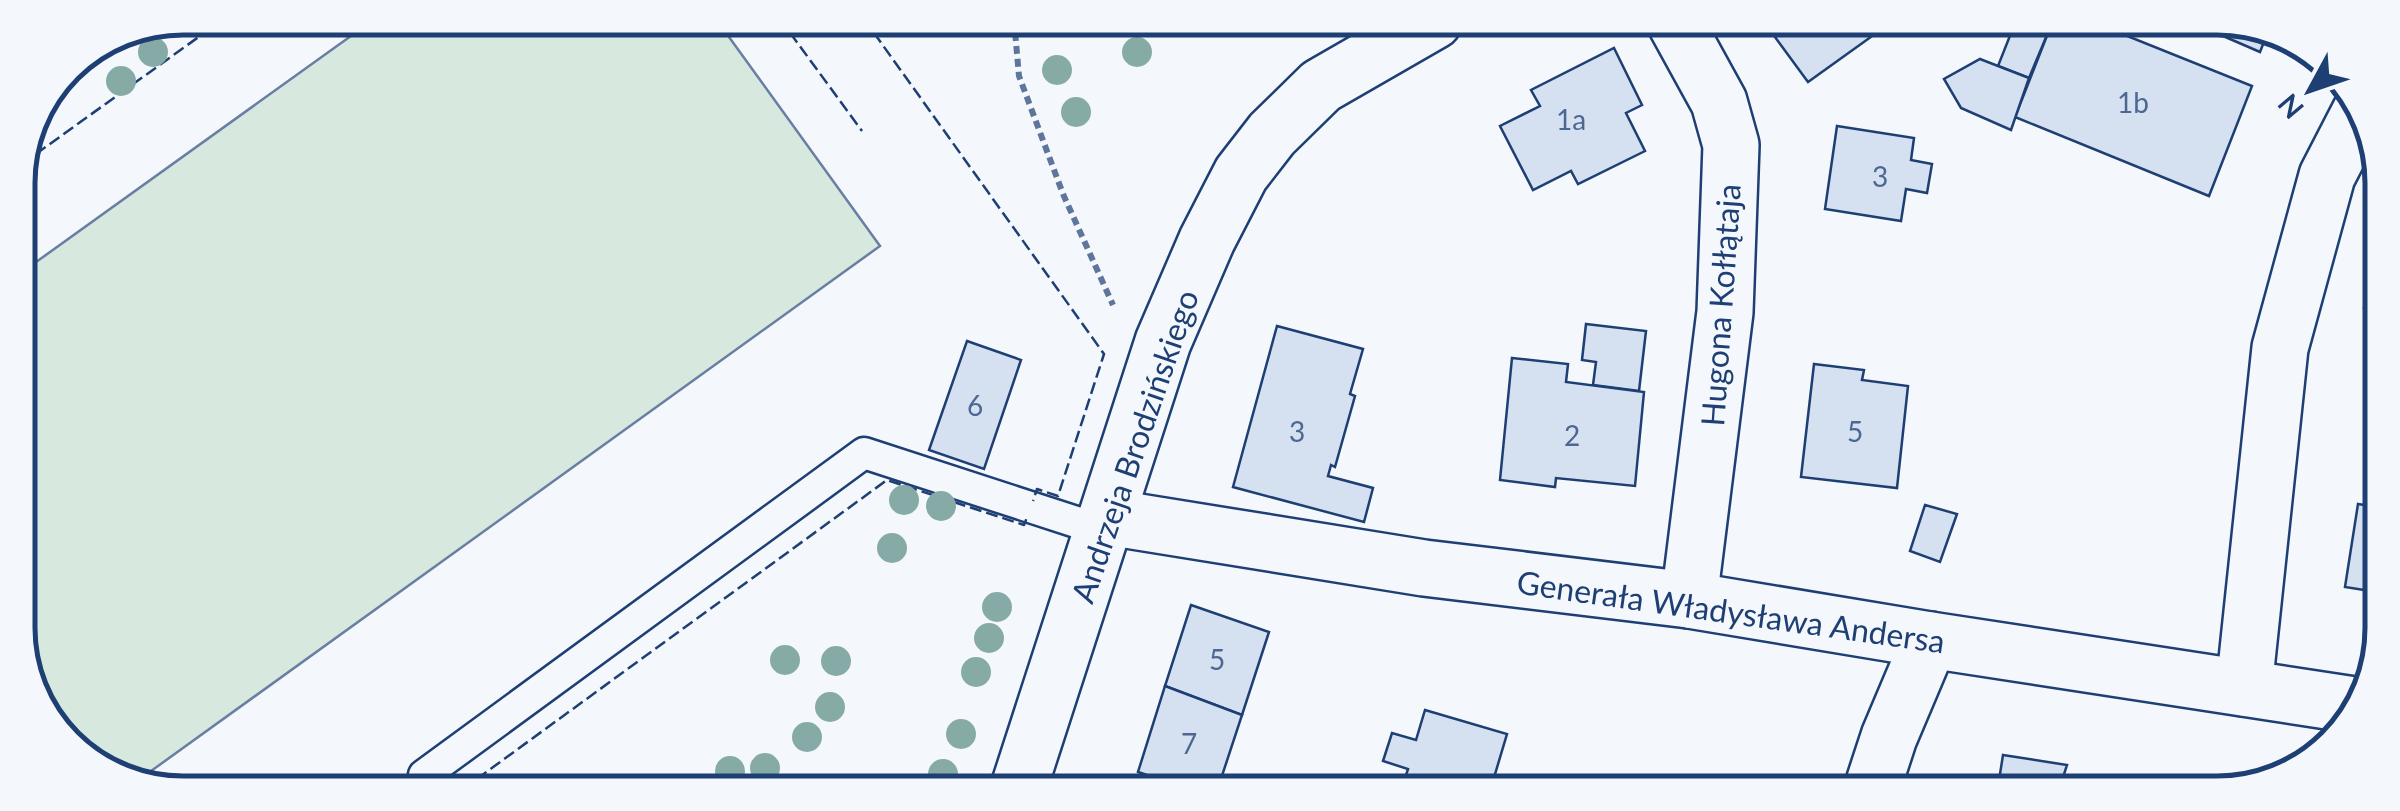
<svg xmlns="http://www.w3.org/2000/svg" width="2400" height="811" font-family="Lato,sans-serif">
  <rect width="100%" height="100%" fill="#f4f7fb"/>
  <path fill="#d7e8df" stroke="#687fa3" stroke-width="2.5" d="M376,18L716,19L880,246L133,784L59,737L21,660L18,275Z"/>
  <g fill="#d5e0f0" stroke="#1d3f73" stroke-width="2.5">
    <path d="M1764,22H1867L1875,34L1808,82Z"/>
    <path d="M2015,23H2052L2029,78L1998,66Z"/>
    <path d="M2052,23H2095L2252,86L2209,196L2015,117Z"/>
    <path d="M2193,23H2260L2269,29L2260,52Z"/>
    <path d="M1614,48L1642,105L1626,113L1645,151L1578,184L1571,171L1533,190L1500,126L1540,106L1531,90Z"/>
    <path d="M1980,59L2029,78L2011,130L1961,108L1944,79Z"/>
    <path d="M1837,126L1914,138L1911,160L1932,164L1927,193L1906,189L1901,221L1825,209Z"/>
    <path d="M2379,270V314L2364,308Z"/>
    <path d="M1586,324L1646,331L1639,391L1593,385L1596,362L1582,360Z"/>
    <path d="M1277,326L1363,349L1350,394L1355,396L1335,467L1331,465L1328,476L1373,488L1364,522L1233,487Z"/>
    <path d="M967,341L1021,360L984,469L929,450Z"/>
    <path d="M1512,358L1568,364L1566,382L1644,392L1635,486L1556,478L1555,487L1500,480Z"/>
    <path d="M1814,364L1864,370L1862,380L1908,386L1897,488L1801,477Z"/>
    <path d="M2358,504L2378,507L2377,592L2345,587Z"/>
    <path d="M1925,505L1957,514L1940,562L1910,551Z"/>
    <path d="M1191,605L1269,632L1242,715L1165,686Z"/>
    <path d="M1165,686L1242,715L1217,791L1191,790L1138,772Z"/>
    <path d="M1425,710L1507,734L1490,791H1401L1408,769L1383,761L1392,733L1416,740Z"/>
    <path d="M2003,755L2067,765L2058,793H1997Z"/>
    <path d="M2060,779L2064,780L2147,793H2058Z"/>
  </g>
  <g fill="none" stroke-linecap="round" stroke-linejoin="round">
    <g stroke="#1d3f73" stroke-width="35">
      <path id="lane" d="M424,775L864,453L1104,531"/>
    </g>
    <g stroke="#1d3f73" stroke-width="60">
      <g id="street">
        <path d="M1675,22L1719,102L1731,145L1725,312L1689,600"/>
        <path d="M1108,517L1424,568L1689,600L1930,640L2354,705"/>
        <path d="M2244,688L2280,348L2327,176L2360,112"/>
        <path d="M1018,790L1163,342L1207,240L1241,174L1272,134L1321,86L1434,21"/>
        <path d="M1871,792L1889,737L1930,640"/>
      </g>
    </g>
    <path stroke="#5e769c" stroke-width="6" stroke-dasharray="8 5" stroke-linecap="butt" d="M1014,20L1019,76L1063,194L1113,305"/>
    <use href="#lane" stroke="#f4f7fb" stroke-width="30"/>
    <use href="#street" stroke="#f4f7fb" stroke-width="55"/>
    <g stroke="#1d3f73" stroke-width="2.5" stroke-dasharray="12 5" stroke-linecap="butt">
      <path d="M780,19L862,131"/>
      <path d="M864,19L1104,354L1058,496L1037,489L1033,501"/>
      <path d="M22,164L225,18"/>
      <path d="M463,789L887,480L1024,525L1028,515"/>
    </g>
  </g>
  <g fill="#86aba6">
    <circle cx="153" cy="52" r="15"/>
    <circle cx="1137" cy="52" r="15"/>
    <circle cx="1057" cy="70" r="15"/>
    <circle cx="121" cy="81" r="15"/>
    <circle cx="1076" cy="112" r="15"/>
    <circle cx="904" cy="500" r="15"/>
    <circle cx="941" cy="506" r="15"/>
    <circle cx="892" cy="548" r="15"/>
    <circle cx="997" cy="607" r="15"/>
    <circle cx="989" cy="638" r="15"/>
    <circle cx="785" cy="660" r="15"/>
    <circle cx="836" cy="661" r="15"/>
    <circle cx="976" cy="672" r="15"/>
    <circle cx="830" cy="707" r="15"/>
    <circle cx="961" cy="734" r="15"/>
    <circle cx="807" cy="737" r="15"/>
    <circle cx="765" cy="768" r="15"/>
    <circle cx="730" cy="771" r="15"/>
    <circle cx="943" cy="774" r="15"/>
  </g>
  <g text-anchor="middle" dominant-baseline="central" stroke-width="8" stroke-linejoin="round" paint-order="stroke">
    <g font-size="28" fill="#4b6792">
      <text x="2133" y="102">1b</text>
      <text x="1571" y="119">1a</text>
      <text x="1880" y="176">3</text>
      <text x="975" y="405">6</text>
      <text x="1297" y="431">3</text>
      <text x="1855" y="431">5</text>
      <text x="1572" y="435">2</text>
      <text x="1217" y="659">5</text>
      <text x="1189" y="743">7</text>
    </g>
    <g font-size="32" fill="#1d3f73" stroke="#f4f7fb">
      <text transform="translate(1720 305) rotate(-86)">Hugona Kołłątaja</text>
      <text transform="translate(1134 446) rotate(-71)">Andrzeja Brodzińskiego</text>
      <text transform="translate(1731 611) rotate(8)">Generała Władysława Andersa</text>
    </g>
  </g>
  <path d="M0 0H2400V811H0ZM183 35H2217A148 148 0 0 1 2365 183V628A148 148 0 0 1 2217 776H183A148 148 0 0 1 35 628V183A148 148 0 0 1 183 35Z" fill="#f4f7fb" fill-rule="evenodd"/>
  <path fill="none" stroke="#1d3f73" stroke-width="5" d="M183 35H2217A148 148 0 0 1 2365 183V628A148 148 0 0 1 2217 776H183A148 148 0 0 1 35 628V183A148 148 0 0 1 183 35Z"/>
  <g transform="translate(2310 90) rotate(230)" stroke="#f4f7fb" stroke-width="8" paint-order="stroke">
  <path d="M0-8L18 38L0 25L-18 38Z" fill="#1d3f73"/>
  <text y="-15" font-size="28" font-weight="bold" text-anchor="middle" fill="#1d3f73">N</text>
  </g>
</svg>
